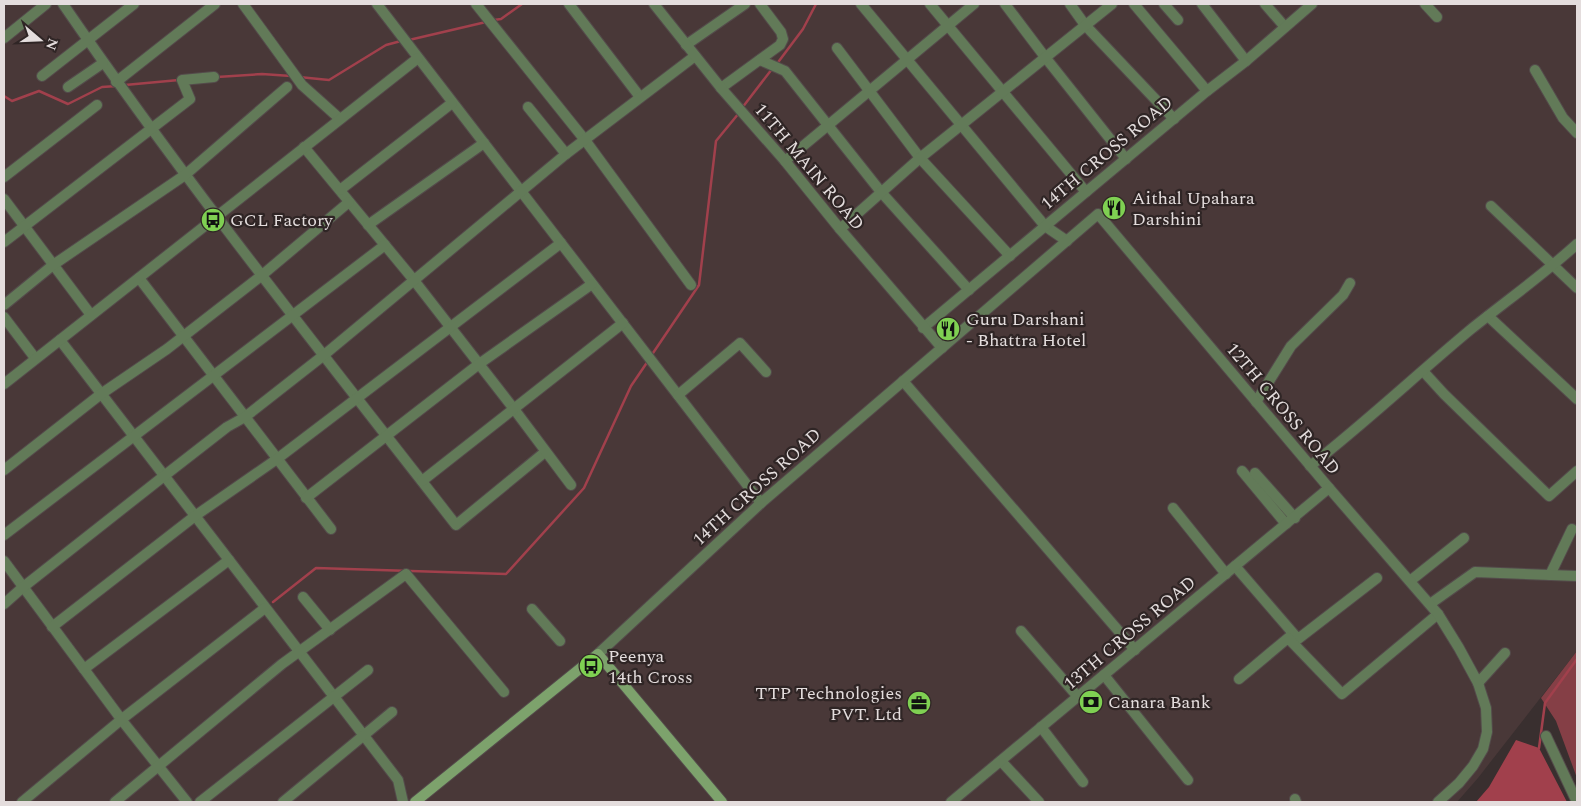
<svg xmlns="http://www.w3.org/2000/svg" width="1581" height="806" font-family="Spectral,serif">
  <rect width="100%" height="100%" fill="#392f2f"/>
  <path fill="#493838" d="M4,4H1577V651L1478,778L1457,802H4Z"/>
  <path fill="#853f46" d="M1577,651V778L1556,721L1541,698Z"/>
  <path fill="#a1404c" d="M1516,740L1539,748L1567,802H1476L1489,787Z"/>
  <g fill="none" stroke-linecap="round" stroke-linejoin="round">
    <g stroke="#a1404c" stroke-width="2.5">
      <path d="M494,20L501,19L522,4"/>
      <path d="M409,40L486,22"/>
      <path d="M776,65L803,29L816,4"/>
      <path d="M217,77L262,74L291,76"/>
      <path d="M299,77L329,80L386,45L401,41"/>
      <path d="M125,85L179,80"/>
      <path d="M4,96L12,101L39,91L68,104L102,87L117,86"/>
      <path d="M742,108L772,69"/>
      <path d="M651,356L699,285L716,141L739,113"/>
      <path d="M273,602L316,568L506,574L584,488L631,386L648,361"/>
      <path d="M1539,748L1545,703L1577,659"/>
    </g>
    <g stroke="#544b4b" stroke-width="12">
      <g id="minor">
        <path d="M63,4C186,183 322,353 456,525L545,452"/>
        <path d="M243,4L302,85L340,119"/>
        <path d="M377,4L761,503"/>
        <path d="M476,4L585,140L691,285"/>
        <path d="M569,4L640,97"/>
        <path d="M861,4L1045,226L1067,241"/>
        <path d="M930,4L1086,192"/>
        <path d="M1005,4L1045,57L1126,159"/>
        <path d="M1070,4L1085,25L1174,119"/>
        <path d="M1134,4L1207,91"/>
        <path d="M1164,4L1178,20"/>
        <path d="M1202,4L1246,61"/>
        <path d="M1265,4L1285,27"/>
        <path d="M1425,4L1437,17"/>
        <path d="M4,38L46,4"/>
        <path d="M686,45L745,4"/>
        <path d="M837,48L920,158L1010,256"/>
        <path d="M760,60L785,71L881,192L969,290"/>
        <path d="M1535,70L1563,118L1577,133"/>
        <path d="M42,76L134,4"/>
        <path d="M116,82L215,4"/>
        <path d="M68,87L103,63"/>
        <path d="M721,88L780,45L783,39L781,32L760,4"/>
        <path d="M528,107L566,154"/>
        <path d="M304,147L413,279L514,409L571,485"/>
        <path d="M785,161L974,4"/>
        <path d="M4,177L97,105"/>
        <path d="M340,190L452,103"/>
        <path d="M4,199L91,315"/>
        <path d="M1491,206L1577,288"/>
        <path d="M368,225L484,143"/>
        <path d="M840,229L920,158L1112,4"/>
        <path d="M4,242L190,99L182,80L214,77"/>
        <path d="M139,278L331,529"/>
        <path d="M4,305L53,265L185,175L287,87"/>
        <path d="M1488,316L1577,399"/>
        <path d="M4,317L35,358"/>
        <path d="M923,328L1207,91L1246,61L1312,4"/>
        <path d="M60,340L398,780L403,802"/>
        <path d="M1423,371L1444,394L1549,496L1577,471"/>
        <path d="M903,381L1135,650"/>
        <path d="M4,384L418,58"/>
        <path d="M678,395L740,343L766,372"/>
        <path d="M1256,402L1291,346L1343,295L1350,283"/>
        <path d="M1310,466C1365,423 1416,375 1470,330C1506,301 1543,275 1577,244"/>
        <path d="M4,470L101,394L167,349L261,276L349,202"/>
        <path d="M1242,471L1286,524"/>
        <path d="M1255,473L1295,518"/>
        <path d="M422,481L623,323"/>
        <path d="M306,498L479,364L592,284"/>
        <path d="M1173,508L1226,574"/>
        <path d="M4,535L385,245"/>
        <path d="M4,561L124,723L187,802"/>
        <path d="M1235,566L1298,639L1377,578"/>
        <path d="M1550,575L1572,529"/>
        <path d="M1410,581L1464,538"/>
        <path d="M303,597L330,630"/>
        <path d="M4,604L22,588L164,476L227,427L245,417L324,355L566,154L695,56"/>
        <path d="M1430,604L1475,572L1577,576"/>
        <path d="M532,609L560,641"/>
        <path d="M52,627L195,516L277,459L561,243"/>
        <path d="M1021,631L1078,697"/>
        <path d="M84,669L229,560"/>
        <path d="M1104,675L1188,780"/>
        <path d="M1239,679L1288,638L1342,694L1438,614"/>
        <path d="M1478,683L1505,653"/>
        <path d="M1041,727L1083,782"/>
        <path d="M1546,736L1577,802"/>
        <path d="M1001,761L1039,802"/>
        <path d="M1295,799L1296,802"/>
        <path d="M22,802L122,719L265,608"/>
        <path d="M115,802L282,664L406,574L504,692"/>
        <path d="M200,802L368,670"/>
        <path d="M283,802L392,712"/>
      </g>
    </g>
    <g stroke="#544b4b" stroke-width="12">
      <g id="tertiary">
        <path d="M654,4L721,88L785,161L840,229L942,348"/>
        <path d="M598,654L761,503L1098,214L1329,488L1438,614L1459,648L1478,683L1486,708L1487,732L1483,749L1473,766L1459,783L1438,802"/>
        <path d="M951,802L1329,488"/>
      </g>
    </g>
    <g stroke="#544b4b" stroke-width="12">
      <path id="secondary" d="M415,802L598,654L722,802"/>
    </g>
    <use href="#minor" stroke="#627a58" stroke-width="10"/>
    <use href="#tertiary" stroke="#627a58" stroke-width="10"/>
    <use href="#secondary" stroke="#7da26c" stroke-width="10"/>
  </g>
  <defs>
    <g id="restaurant-disc" transform="scale(1.25)"><circle r="9.5" fill="#7fd052" stroke="#2f2525"/><path d="M-5-6h1v4h1v-4h1v4h1v-4h1v5L-1.5 .5V6h-2V.5L-5-1ZM5-6V6H3V1.5H1.5Q1.5-4 5-6Z" fill="#111"/></g>
    <g id="bus-disc" transform="scale(1.25)"><circle r="9.5" fill="#7fd052" stroke="#2f2525"/><path d="M-5-6H5V4H4V6H2V4H-2V6H-4V4H-5ZM-3.5-4V0h7V-4ZM-3.5 1.2v1.5H-2V1.2ZM2 1.2v1.5H3.5V1.2Z" fill="#111"/></g>
    <g id="bank-disc" transform="scale(1.25)"><circle r="9.5" fill="#7fd052" stroke="#2f2525"/><path d="M-6-4H6V4H-6ZM0-2.3a2.3 2.3 0 1 0 0 4.6a2.3 2.3 0 1 0 0-4.6Z" fill="#111"/></g>
    <g id="office-disc" transform="scale(1.25)"><circle r="9.5" fill="#7fd052" stroke="#2f2525"/><path d="M-6-3h4V-5.5h4V-3h4V5H-6ZM-1-4.5V-3h2v-1.5ZM-6 0V1H6V0Z" fill="#111"/></g>
  </defs>
  <g fill-rule="evenodd">
    <use href="#restaurant-disc" x="1114" y="208"/>
    <use href="#bus-disc" x="213" y="220"/>
    <use href="#restaurant-disc" x="948" y="329"/>
    <use href="#bus-disc" x="591" y="666"/>
    <use href="#bank-disc" x="1091" y="702"/>
    <use href="#office-disc" x="919" y="703"/>
  </g>
  <g text-anchor="middle" dominant-baseline="central" stroke-width="4.5" stroke-linejoin="round" paint-order="stroke">
    <g font-size="18" fill="#e4dddd" stroke="#2f2525">
      <text transform="translate(1107 153) rotate(-40)">14TH CROSS ROAD</text>
      <text transform="translate(809 167) rotate(50)">11TH MAIN ROAD</text>
      <text transform="translate(1283 409) rotate(50)">12TH CROSS ROAD</text>
      <text transform="translate(757 487) rotate(-42)">14TH CROSS ROAD</text>
      <text transform="translate(1130 633) rotate(-40)">13TH CROSS ROAD</text>
    </g>
    <g font-size="18" fill="#e4dddd" stroke="#2f2525" text-anchor="start">
      <text x="1132" y="198">Aithal Upahara<tspan x="1132" dy="21">Darshini</tspan></text>
      <text x="230" y="220">GCL Factory</text>
      <text x="966" y="319">Guru Darshani<tspan x="966" dy="21">- Bhattra Hotel</tspan></text>
      <text x="608" y="656">Peenya<tspan x="608" dy="21">14th Cross</tspan></text>
      <text x="902" y="693" text-anchor="end">TTP Technologies<tspan x="902" dy="21">PVT. Ltd</tspan></text>
      <text x="1108" y="702">Canara Bank</text>
    </g>
  </g>
  <rect width="1581" height="806" fill="none" stroke="#e4dddd" stroke-width="10"/>
  <g transform="translate(40 40) rotate(109)" stroke="#2f2525" stroke-width="4" paint-order="stroke">
  <path d="M0-4L9 19L0 12L-9 19Z" fill="#e4dddd"/>
  <text y="-8" font-size="14" font-weight="bold" text-anchor="middle" fill="#e4dddd">N</text>
  </g>
</svg>
